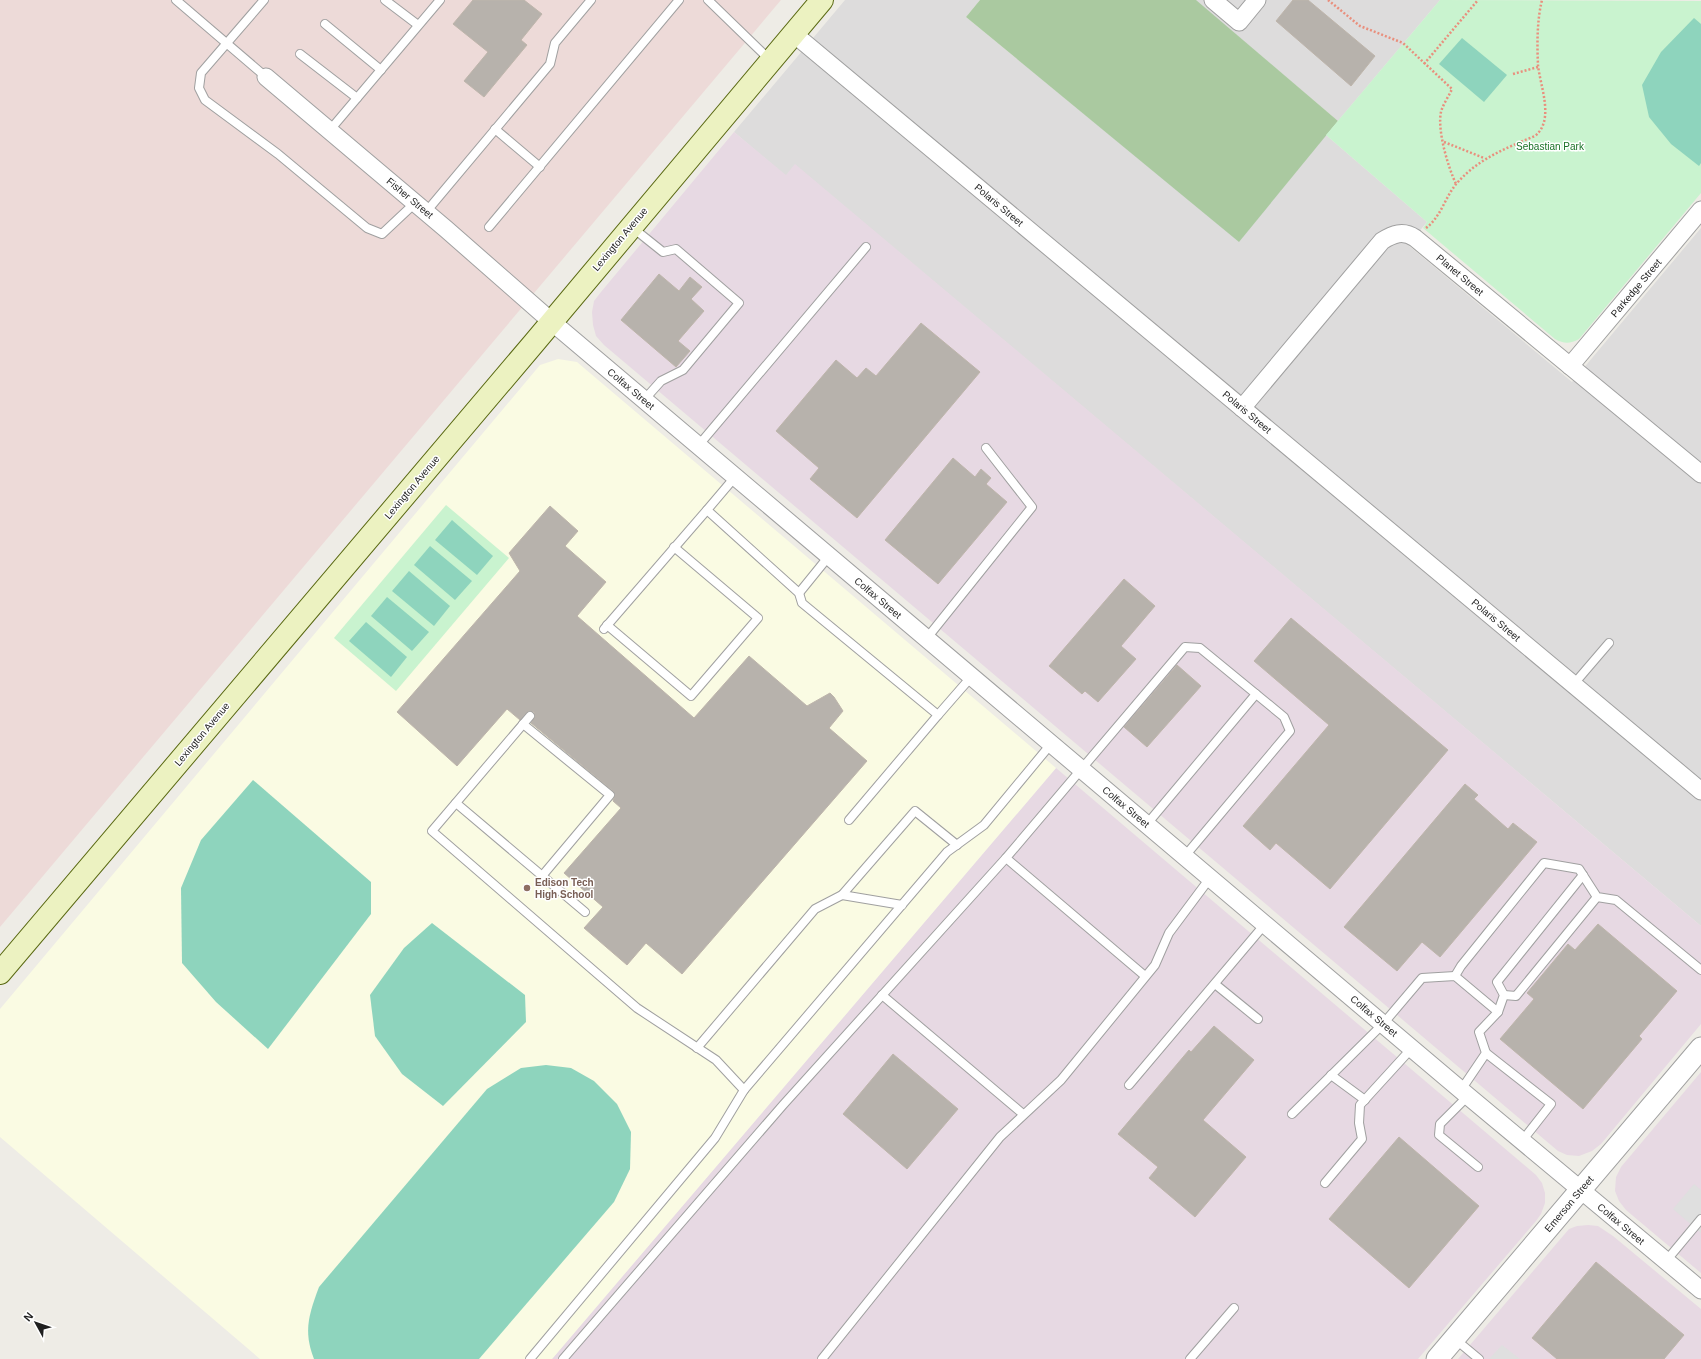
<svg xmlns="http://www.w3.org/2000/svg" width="1701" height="1359" font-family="Helvetica,sans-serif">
  <rect width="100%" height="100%" fill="#eeece6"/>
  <g fill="#dddcdc">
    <path d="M845,0H980L966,17L1239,241L1326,135L1427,222L1408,245L1572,382L1701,228V926L795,165L786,176L734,132Z"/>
    <path d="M1195,0H1440L1338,121Z"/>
  </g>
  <path fill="#eddad8" d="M0,0H781L0,927Z"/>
  <g fill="#e7d9e3">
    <path d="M734,132L786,175L795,164L1701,926V1024L1601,1144L1592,1151L1579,1156L1567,1155L1558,1151L604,345L596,336L593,325L592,312L594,301L601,292Z"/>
    <path d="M1056,768L1536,1175L1542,1183L1545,1193V1203L1541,1214L1536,1221L1418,1359H552Z"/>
    <path d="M1701,1072V1273L1626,1210L1619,1201L1615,1191L1616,1177L1621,1167Z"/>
    <path d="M1588,1225L1598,1226L1613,1236L1701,1309V1359H1458L1569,1229L1577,1226Z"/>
  </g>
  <path fill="#fafbe3" d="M558,359L577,362L584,368L1056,768L552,1359H260L0,1137V1009L540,365Z"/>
  <path fill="#aac9a0" d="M980,0H1196L1338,121L1239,242L966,17Z"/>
  <g fill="#c9f3cf">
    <path d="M1440,0L1701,1V193L1579,339C1570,344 1564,344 1555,339L1423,228L1427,222L1326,135Z"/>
    <path d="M446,505L509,558L396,691L334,638Z"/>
  </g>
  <g fill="#8ed4bd">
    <path d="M1694,18L1701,24V163L1699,166L1671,144L1649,117L1642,85L1661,52Z"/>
    <path d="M1462,38L1507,75L1484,102L1439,64Z"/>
    <path d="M452,520L493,556L477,575L435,540Z"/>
    <path d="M430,546L472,581L455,600L414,565Z"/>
    <path d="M409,571L450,606L434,626L392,591Z"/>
    <path d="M387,597L429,632L412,651L371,616Z"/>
    <path d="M366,622L407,657L391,677L349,641Z"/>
    <path d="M253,780L371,882V914L268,1049L216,1002L182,963L181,888L201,840Z"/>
    <path d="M432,923L525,995L526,1022L443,1106L402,1074L375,1036L370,995L404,948Z"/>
    <path d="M546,1065L571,1068L594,1081L617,1104L631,1132L630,1169L614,1202L479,1359H314C303,1331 309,1314 319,1287L487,1089L521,1068Z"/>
  </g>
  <g fill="#dfdfdf">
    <path d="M1694,1184L1701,1190V1233L1673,1209Z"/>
    <path d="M1502,1345L1520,1359H1489Z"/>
  </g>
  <g fill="#b7b2ac" stroke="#beb5ab">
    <path d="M473,0H524L542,14L521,40L527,45L484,97L464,81L488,52L453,24Z"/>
    <path d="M1293,0H1308L1375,56L1351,86L1276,21Z"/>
    <path d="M659,274L679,291L690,277L702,287L691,299L704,311L678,341L690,351L676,367L621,320Z"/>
    <path d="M921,323L980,372L857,518L810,479L819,468L776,431L836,360L857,378L866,368L876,376Z"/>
    <path d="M953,458L975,477L981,469L991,478L986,484L1007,502L938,584L885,540Z"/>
    <path d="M550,506L578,531L565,546L606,582L577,616L694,718L749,656L807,706L830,693L834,697L843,711L829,728L867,761L682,974L646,943L627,965L584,928L603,907L564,873L621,808L613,801L615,796L613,791L531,723L535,717L534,712L528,711L520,720L507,709L457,766L397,712L520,571L509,553Z"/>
    <path d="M1124,579L1155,606L1121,646L1136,659L1098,702L1085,691L1082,694L1049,666Z"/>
    <path d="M1291,618L1448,750L1330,889L1276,843L1270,850L1243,826L1329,725L1254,661Z"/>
    <path d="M1177,665L1201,686L1147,747L1124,727Z"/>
    <path d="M1465,784L1478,795L1474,799L1508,829L1513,823L1537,842L1440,957L1422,942L1397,971L1344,927Z"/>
    <path d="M1598,924L1677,991L1639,1036L1642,1039L1583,1109L1500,1039L1534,999L1527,993L1568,944L1575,950Z"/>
    <path d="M1214,1026L1254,1060L1203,1120L1246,1157L1195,1217L1149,1178L1158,1167L1118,1134L1189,1050L1191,1052Z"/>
    <path d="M893,1054L958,1109L907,1169L843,1114Z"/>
    <path d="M1399,1137L1479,1206L1409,1288L1329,1219Z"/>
    <path d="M1596,1262L1684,1335L1664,1359H1557L1532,1338Z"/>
  </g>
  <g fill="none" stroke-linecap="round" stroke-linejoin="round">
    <g stroke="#a0a0a0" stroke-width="10">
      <g id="service">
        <path d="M176,0L266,77"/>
        <path d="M264,0L201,73L199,88L205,100L278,154L367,228L382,234L415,203"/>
        <path d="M385,0L418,25"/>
        <path d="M708,0L770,60"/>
        <path d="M325,24L381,70"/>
        <path d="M300,54L357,98"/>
        <path d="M495,129L540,167"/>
        <path d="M330,130L440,0"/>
        <path d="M426,212L550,64L555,43L591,0"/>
        <path d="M489,227L679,0"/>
        <path d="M633,228L663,252L676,249L739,303L683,370L661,381L644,400"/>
        <path d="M698,446L866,247"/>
        <path d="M735,477L707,510L799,593L802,603L938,715L972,676"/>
        <path d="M799,593L829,556"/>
        <path d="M607,625L691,696L758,618L674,547"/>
        <path d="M604,629L707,510"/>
        <path d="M927,638L1032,507L986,448"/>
        <path d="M1573,685L1609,643"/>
        <path d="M530,716L432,831L637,1008L716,1060L744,1090"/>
        <path d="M523,724L610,795L542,876"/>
        <path d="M456,803L585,912"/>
        <path d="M849,820L938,715"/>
        <path d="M1147,824L1256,694"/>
        <path d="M1006,858L1145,976"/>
        <path d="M902,905L842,895L915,811L957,845"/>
        <path d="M1455,976L1461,966L1544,863L1579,869L1597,897L1616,900L1701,970"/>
        <path d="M1215,984L1258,1019"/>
        <path d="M882,995L1023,1114"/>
        <path d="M1504,995L1516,996L1597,897"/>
        <path d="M697,1048L815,909L842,895"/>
        <path d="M1486,1053L1551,1104L1522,1141"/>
        <path d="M1331,1075L1365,1100"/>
        <path d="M1129,1085L1265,924"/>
        <path d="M1461,1090L1486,1053L1479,1032L1498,1012L1504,995L1497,982L1583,875"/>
        <path d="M1468,1096L1440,1124L1439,1135L1478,1167"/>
        <path d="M1292,1114L1383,1024L1422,978L1455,976L1498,1012"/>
        <path d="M1325,1183L1362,1139L1359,1123L1360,1105L1412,1048"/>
        <path d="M1666,1261L1701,1219"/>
        <path d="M1455,1339L1479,1359"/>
        <path d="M530,1359L715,1138L744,1090L947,852L984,825L1051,744"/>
        <path d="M563,1359L783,1105L1006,858L1185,647L1200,648L1284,717L1290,731L1185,856"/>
        <path d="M822,1359L1000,1137L1061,1080L1155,965L1169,933L1210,878"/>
        <path d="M1190,1359L1234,1308"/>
      </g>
    </g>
    <g stroke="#a0a0a0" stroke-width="19">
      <g id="minor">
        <path d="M1213,0L1239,22L1257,0"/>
        <path d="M794,34L1701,791"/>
        <path d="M266,77L446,229L552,322L1468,1096L1701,1290"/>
        <path d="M1570,366L1701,210"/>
        <path d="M1242,408L1382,241C1393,234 1403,230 1415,238L1701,474"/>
      </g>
    </g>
    <g stroke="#a0a0a0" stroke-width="23">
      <path id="tertiary" d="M1437,1359L1701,1048"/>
    </g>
    <g stroke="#5a6912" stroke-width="24">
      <path id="secondary" d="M0,973L534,343L822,0"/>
    </g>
    <g stroke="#e98f7d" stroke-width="2.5" stroke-dasharray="2 2" stroke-linecap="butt">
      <path d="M1328,0L1360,26L1403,43L1452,89C1449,96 1443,104 1441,112C1437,130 1448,167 1456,184"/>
      <path d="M1424,64L1478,0"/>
      <path d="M1513,74L1538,67"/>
      <path d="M1444,142L1484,158"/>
      <path d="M1426,228C1441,217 1445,197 1457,183C1478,159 1506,148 1535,136C1555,120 1540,86 1538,65C1537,44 1537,20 1542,0"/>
    </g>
    <use href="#service" stroke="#fff" stroke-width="8"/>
    <use href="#minor" stroke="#fff" stroke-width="17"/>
    <use href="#tertiary" stroke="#fff" stroke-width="21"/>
    <use href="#secondary" stroke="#ecf2c1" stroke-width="22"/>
  </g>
  <circle fill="#8d6e63" stroke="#fff" stroke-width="1.5" cx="527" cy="888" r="4"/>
  <g text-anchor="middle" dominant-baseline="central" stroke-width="3" stroke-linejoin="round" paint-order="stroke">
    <g font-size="10" fill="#197126" stroke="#fff">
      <text x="1550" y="146">Sebastian Park</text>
    </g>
    <g font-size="10" fill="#1f1f1f" stroke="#fff">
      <text transform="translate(410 198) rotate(40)">Fisher Street</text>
      <text transform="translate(999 205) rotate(40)">Polaris Street</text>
      <text transform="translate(620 239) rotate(-50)">Lexington Avenue</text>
      <text transform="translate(1460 275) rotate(40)">Planet Street</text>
      <text transform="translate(1636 288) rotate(-50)">Parkedge Street</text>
      <text transform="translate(631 389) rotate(40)">Colfax Street</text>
      <text transform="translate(1247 412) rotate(40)">Polaris Street</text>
      <text transform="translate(412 487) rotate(-50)">Lexington Avenue</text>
      <text transform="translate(878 598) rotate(40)">Colfax Street</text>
      <text transform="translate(1496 620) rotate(40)">Polaris Street</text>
      <text transform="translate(202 734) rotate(-50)">Lexington Avenue</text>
      <text transform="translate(1126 807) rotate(40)">Colfax Street</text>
      <text transform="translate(1374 1016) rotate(40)">Colfax Street</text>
      <text transform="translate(1569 1204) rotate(-50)">Emerson Street</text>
      <text transform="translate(1621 1224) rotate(40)">Colfax Street</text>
    </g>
    <g font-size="10" font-weight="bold" fill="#785e54" stroke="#fff" text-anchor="start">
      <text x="535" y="882">Edison Tech<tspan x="535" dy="12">High School</tspan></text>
    </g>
  </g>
  <g transform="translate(36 1323) rotate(310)" stroke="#ffffff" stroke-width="3" paint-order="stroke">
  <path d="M0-3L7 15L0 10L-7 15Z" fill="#1f1f1f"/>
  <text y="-6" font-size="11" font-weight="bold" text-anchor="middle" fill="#1f1f1f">N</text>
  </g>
</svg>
